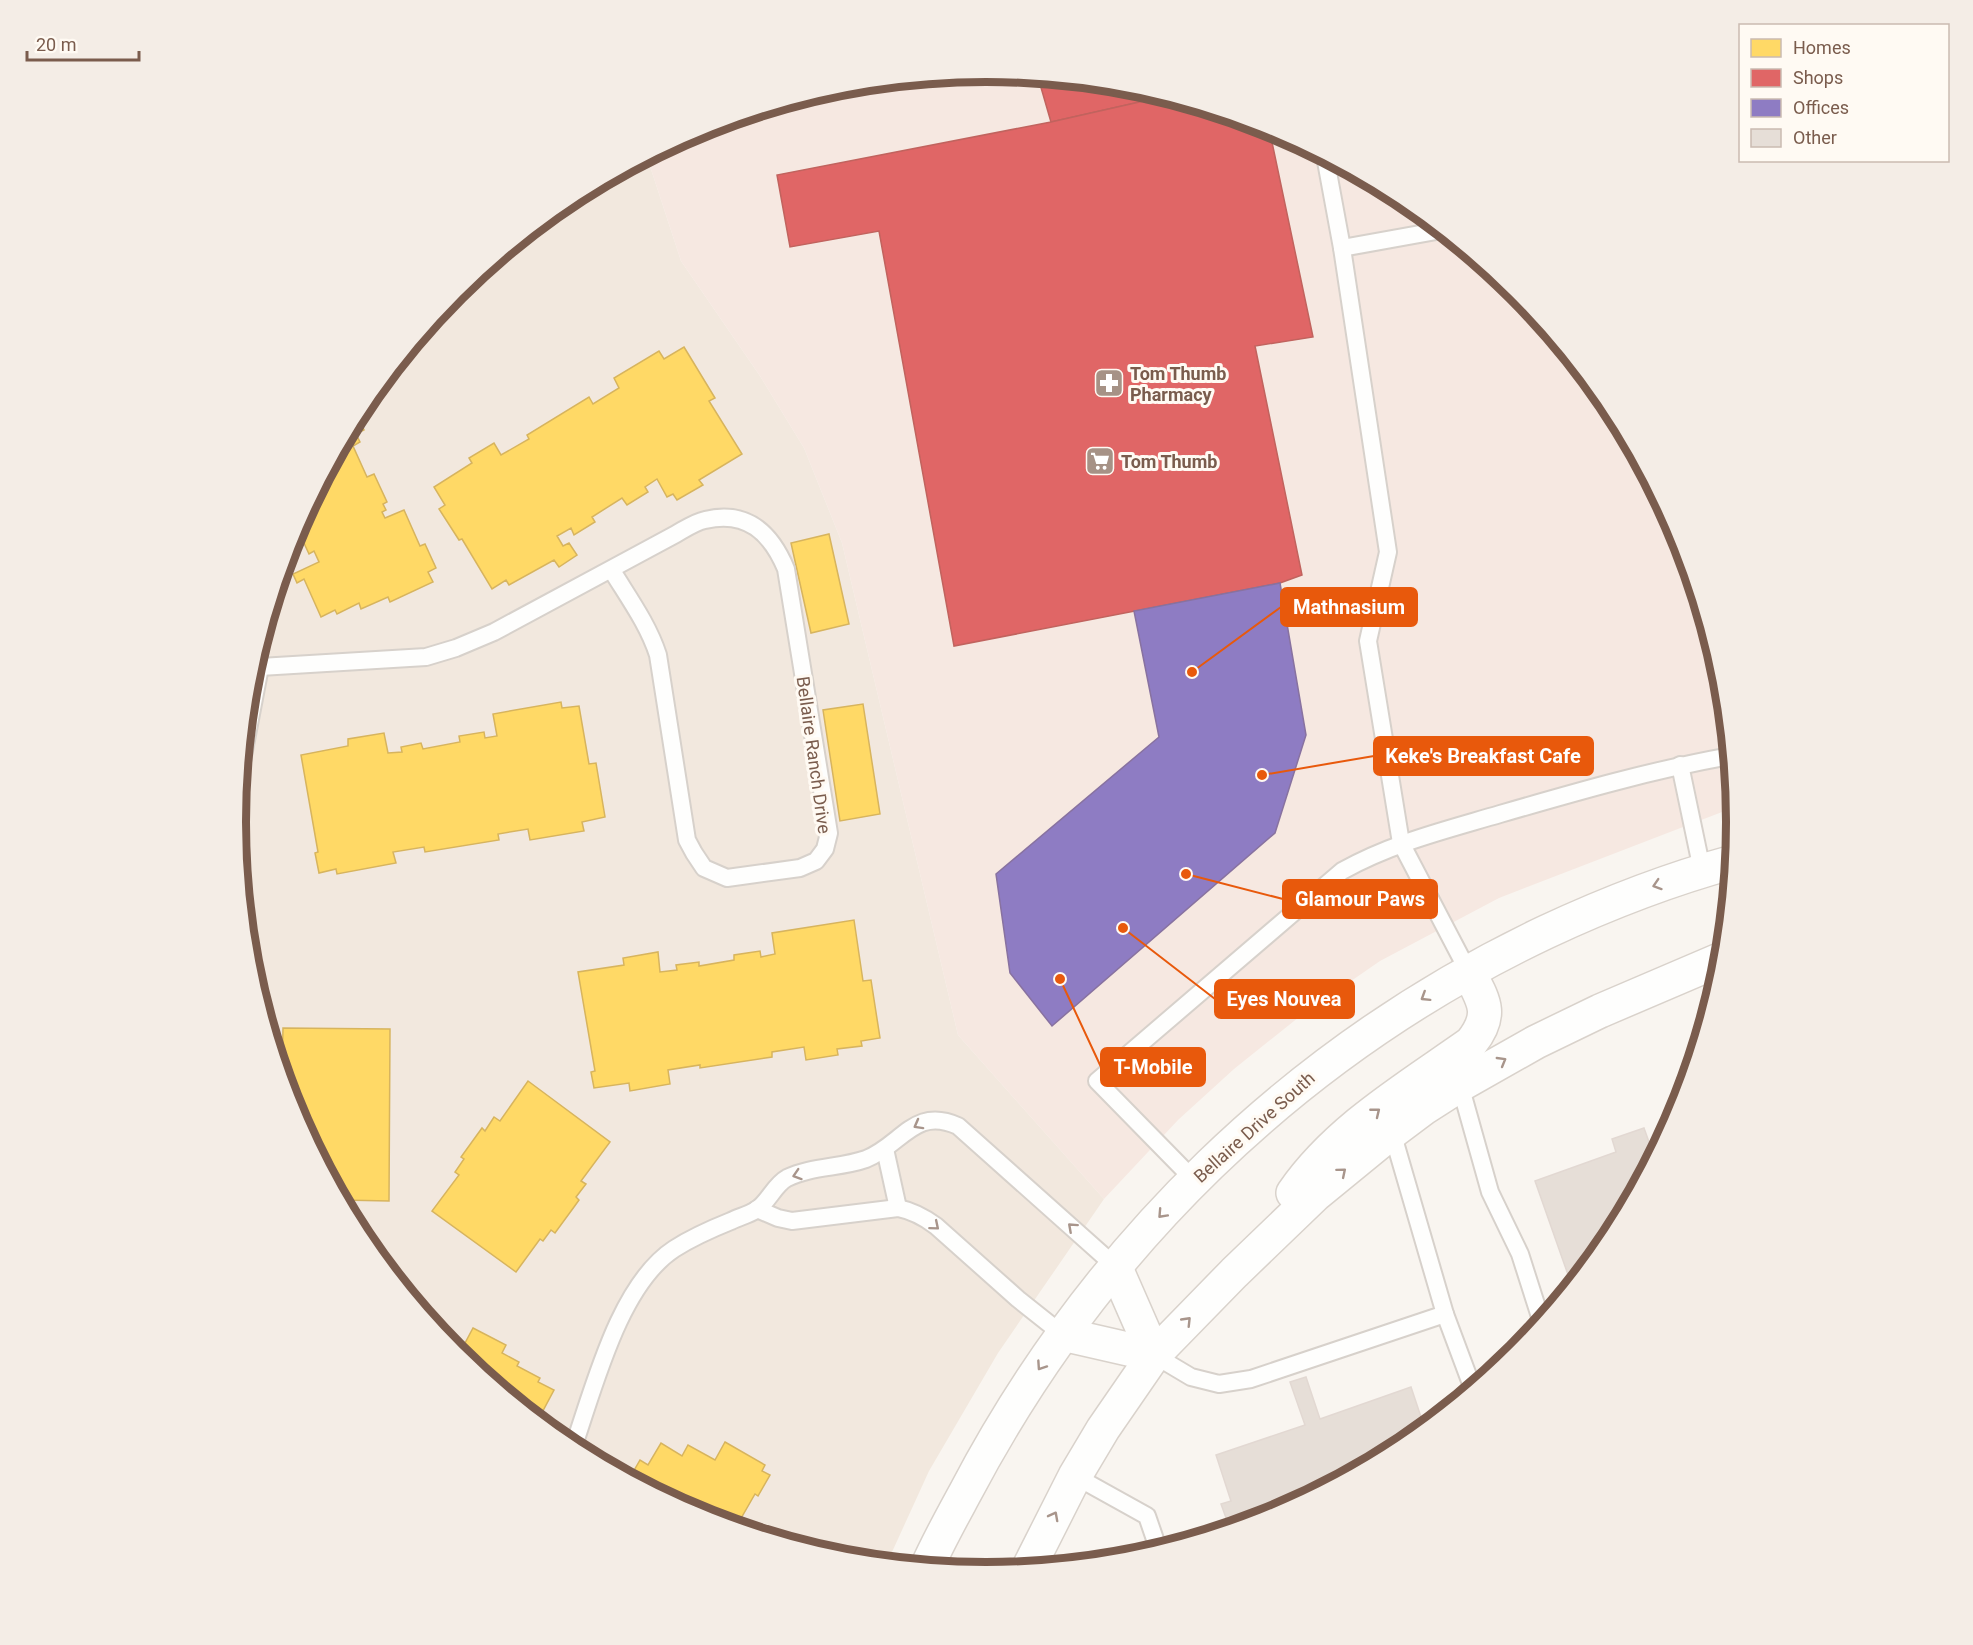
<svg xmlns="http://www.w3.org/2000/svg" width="1973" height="1645" font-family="Roboto,sans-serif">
  <rect width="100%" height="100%" fill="#f9f5f0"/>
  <path fill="#f2e8de" d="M647,157L681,261L760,376L804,448L842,543L958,1035L1104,1199L998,1353L929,1471L887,1563L840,1559L699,1516L569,1446L456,1353L362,1239L293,1109L250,969L236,822L250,676L293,535L363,405L456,292L570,198Z"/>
  <path fill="#f6e8e1" d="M987,72L1133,86L1274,129L1404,199L1517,292L1611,406L1680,536L1723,676L1735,807L1499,898L1380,961L1299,1017L1234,1069L1178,1120L1104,1199L958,1035L842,543L804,448L760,376L681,261L647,157L700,129L840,86Z"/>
  <g fill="#ffd966" stroke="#d7b45e" stroke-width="1.5">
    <path d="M684,347L715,398L709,401L742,454L699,480L703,485L677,500L673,494L667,497L657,479L645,487L648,492L627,505L622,498L592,517L595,522L574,535L571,528L557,536L563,546L569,543L577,555L559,567L554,560L509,585L506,580L492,589L462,539L459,540L439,509L445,505L434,487L472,463L469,458L494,443L501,455L529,439L527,435L589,397L593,404L619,388L614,378L659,351L664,359Z"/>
    <path d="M357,415L364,430L356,434L360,442L353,446L367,477L374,474L387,502L383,504L386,510L382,512L385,518L404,510L420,546L425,544L436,568L428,572L433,582L390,602L388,597L361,609L359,603L337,614L335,610L321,617L304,579L297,583L293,574L319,562L314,551L309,554L297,528Z"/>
    <path d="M829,534L849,624L811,633L791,543Z"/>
    <path d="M561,702L562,708L579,706L589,764L596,763L605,817L582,822L584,831L530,840L528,829L498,834L499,840L425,852L424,847L393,852L396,863L337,874L336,869L319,873L315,853L318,852L301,755L348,746V739L384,733L388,753L402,752L401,747L421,743L423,749L460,742L459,736L484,732L485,738L497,736L493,714Z"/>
    <path d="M863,704L880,814L840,821L823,710Z"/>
    <path d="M854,920L863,981L871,980L880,1038L861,1041L862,1046L837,1049L838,1055L806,1060L804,1047L772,1052V1057L700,1068V1065L668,1070L670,1084L630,1091L629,1083L594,1088L591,1072L595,1071L578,972L624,965L623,958L658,952L660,972L677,970L676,965L699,962V966L734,960V955L760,951L761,957L775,954L772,933Z"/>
    <path d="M283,1028L390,1029L389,1201L342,1200L293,1109L282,1074Z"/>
    <path d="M528,1081L610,1142L581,1181L586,1184L576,1197L579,1200L574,1207L555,1233L551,1230L543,1241L540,1239L516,1272L432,1211L459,1175L455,1172L464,1159L461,1157L482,1128L485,1131L494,1117L500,1121Z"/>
    <path d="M473,1328L506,1345L502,1353L519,1362L517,1366L540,1378L538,1382L554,1390L538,1420L456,1353L442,1337L445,1331L465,1343Z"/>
    <path d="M725,1442L765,1465L762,1471L770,1475L758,1496L755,1494L736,1527L699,1516L635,1482L638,1477L632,1474L640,1460L648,1465L661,1443L682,1456L688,1445L715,1460Z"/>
  </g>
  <g fill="#e06666" stroke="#c1635e" stroke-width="1.5">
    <path d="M1038,77L1133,86L1166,96L1051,122Z"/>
    <path d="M1166,96L1269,128L1313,337L1255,346L1302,575L1280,583L954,646L879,231L790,247L777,175L1051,122Z"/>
  </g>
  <path fill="#8e7cc3" stroke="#8872a0" stroke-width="1.5" d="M1280,583L1306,735L1275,833L1052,1026L1010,973L996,874L1159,737L1134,611Z"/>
  <g fill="#e6ded7" stroke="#e2d8d2" stroke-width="1.5">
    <path d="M1644,1128L1649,1142L1666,1136L1610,1240L1572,1286L1535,1181L1616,1152L1612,1139Z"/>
    <path d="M1306,1377L1320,1419L1411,1387L1425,1429L1403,1447L1273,1516L1230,1529L1221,1504L1231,1501L1216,1455L1305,1425L1290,1382Z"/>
  </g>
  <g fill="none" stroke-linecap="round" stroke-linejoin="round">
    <g stroke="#d7d1cb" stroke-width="20">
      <g id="service">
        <path d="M1325,156L1342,248L1388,552L1368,641L1401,843L1468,971"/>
        <path d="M1342,248L1442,230"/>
        <path d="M260,667L426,657L456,648L494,632L611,569C628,597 648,624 658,655L687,840L694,853L704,868L727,878L800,868L816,861L825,849L829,833L786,569C771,533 747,510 705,520C695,522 685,529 676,534C654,546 633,557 611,569"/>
        <path d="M242,761L260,667L258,650"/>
        <path d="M1680,765L1702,870"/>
        <path d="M1460,1085L1490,1192L1520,1254L1542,1323"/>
        <path d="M885,1149L898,1208"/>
        <path d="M1194,1180L1097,1081L1342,871C1392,843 1446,830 1500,814C1576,792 1652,770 1730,756"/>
        <path d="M757,1209L778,1218L792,1221L898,1208C913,1211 924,1217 936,1226L1018,1299L1062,1334"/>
        <path d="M1445,1314L1473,1389"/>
        <path d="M1154,1355L1191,1377L1219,1384L1251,1379L1445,1314L1392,1132"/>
        <path d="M573,1448C594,1388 619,1285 674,1249C691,1238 711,1229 731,1221C739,1217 748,1215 756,1210C768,1203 774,1185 787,1178C811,1166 841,1168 866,1159C902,1145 914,1106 958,1126L1115,1266"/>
        <path d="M1075,1476L1147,1516L1159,1551"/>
      </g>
    </g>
    <g stroke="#d9d2cb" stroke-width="36">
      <g id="secondary">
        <path d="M1293,1193C1337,1129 1409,1087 1471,1043C1494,1014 1484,1001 1468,971"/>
        <path d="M1115,1266L1154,1355"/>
        <path d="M1062,1334L1154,1355"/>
        <path d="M927,1567C938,1542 952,1517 965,1493C1094,1247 1295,1051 1546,932C1608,903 1667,880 1733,862"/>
        <path d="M1028,1569L1075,1476L1103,1429L1154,1355L1234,1273L1315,1195L1392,1132L1424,1108L1460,1085L1536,1042L1600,1011L1724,958"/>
      </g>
    </g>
    <use href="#service" stroke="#fefefd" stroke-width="16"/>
    <use href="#secondary" stroke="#fefefd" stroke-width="33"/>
  </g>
  <defs><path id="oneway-chevron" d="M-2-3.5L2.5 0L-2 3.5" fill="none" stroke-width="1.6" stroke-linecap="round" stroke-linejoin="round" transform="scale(1.5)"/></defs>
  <g stroke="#a8958b">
    <use href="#oneway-chevron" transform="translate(1657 885) rotate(162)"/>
    <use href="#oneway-chevron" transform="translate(1425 997) rotate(148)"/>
    <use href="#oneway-chevron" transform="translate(1502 1061) rotate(-30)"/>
    <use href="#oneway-chevron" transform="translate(1376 1112) rotate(-39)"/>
    <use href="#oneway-chevron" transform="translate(918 1125) rotate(151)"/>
    <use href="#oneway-chevron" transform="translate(1342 1172) rotate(-40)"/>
    <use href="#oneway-chevron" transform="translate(797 1175) rotate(162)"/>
    <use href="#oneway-chevron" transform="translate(1162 1214) rotate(133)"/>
    <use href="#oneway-chevron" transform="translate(935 1226) rotate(40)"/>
    <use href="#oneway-chevron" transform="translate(1072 1227) rotate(-138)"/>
    <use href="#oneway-chevron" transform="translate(1187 1321) rotate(-46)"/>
    <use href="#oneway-chevron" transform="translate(1041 1366) rotate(124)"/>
    <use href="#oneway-chevron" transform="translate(1054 1516) rotate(-62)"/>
  </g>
  <defs>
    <g id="pharmacy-square" transform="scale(1.5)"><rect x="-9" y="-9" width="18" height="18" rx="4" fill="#a69286" stroke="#fffaf3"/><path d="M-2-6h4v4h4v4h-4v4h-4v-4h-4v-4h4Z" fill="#fff"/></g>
    <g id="supermarket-square" transform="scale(1.5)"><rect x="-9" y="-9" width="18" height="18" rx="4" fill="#a69286" stroke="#fffaf3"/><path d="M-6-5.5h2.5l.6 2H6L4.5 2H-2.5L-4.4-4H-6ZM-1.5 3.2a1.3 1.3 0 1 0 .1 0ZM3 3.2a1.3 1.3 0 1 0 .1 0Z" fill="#fff"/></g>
  </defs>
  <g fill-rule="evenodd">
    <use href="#pharmacy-square" x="1109" y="383"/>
    <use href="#supermarket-square" x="1100" y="461"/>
  </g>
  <g text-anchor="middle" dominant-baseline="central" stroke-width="6" stroke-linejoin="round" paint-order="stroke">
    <g font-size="18" font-weight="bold" fill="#7a5c4d" stroke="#fffaf3" text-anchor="start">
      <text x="1130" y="373">Tom Thumb<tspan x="1130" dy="21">Pharmacy</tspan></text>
      <text x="1121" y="461">Tom Thumb</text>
    </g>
    <g font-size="18" fill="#7a5c4d" stroke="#fffaf3">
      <text transform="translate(814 755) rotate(82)">Bellaire Ranch Drive</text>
      <text transform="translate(1254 1127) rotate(-42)">Bellaire Drive South</text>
    </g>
  </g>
  <path d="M0 0H1973V1645H0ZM246 822a740 740 0 1 1 1480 0a740 740 0 1 1-1480 0Z" fill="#f4ede6" fill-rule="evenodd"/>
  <path fill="none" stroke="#7a5c4d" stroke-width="8" d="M246 822a740 740 0 1 1 1480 0a740 740 0 1 1-1480 0Z"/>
  <path fill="none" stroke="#e8590c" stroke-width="2" d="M1192 672L1281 607M1262 775L1374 756M1186 874L1283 899M1123 928L1215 999M1060 979L1101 1067"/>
  <g fill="#e8590c" stroke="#fffaf3" stroke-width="2">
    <circle cx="1192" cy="672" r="6"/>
    <circle cx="1262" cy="775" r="6"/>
    <circle cx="1186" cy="874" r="6"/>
    <circle cx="1123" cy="928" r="6"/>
    <circle cx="1060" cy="979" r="6"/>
  </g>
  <g fill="#e8590c" stroke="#e8590c" stroke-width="2">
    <rect x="1281" y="588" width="136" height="38" rx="6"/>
    <rect x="1374" y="737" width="219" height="38" rx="6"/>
    <rect x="1283" y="880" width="154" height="38" rx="6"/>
    <rect x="1215" y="980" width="139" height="38" rx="6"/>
    <rect x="1101" y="1048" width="104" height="38" rx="6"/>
  </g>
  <g font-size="20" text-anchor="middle" font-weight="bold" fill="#fff">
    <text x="1349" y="614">Mathnasium</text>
    <text x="1483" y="763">Keke's Breakfast Cafe</text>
    <text x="1360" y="906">Glamour Paws</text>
    <text x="1284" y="1006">Eyes Nouvea</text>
    <text x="1153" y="1074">T-Mobile</text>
  </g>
  <rect x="1739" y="24" width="210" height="138" fill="#fffaf3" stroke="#cabbb1" stroke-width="1.5"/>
  <rect x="1751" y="39" width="30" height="18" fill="#ffd966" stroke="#cabbb1" stroke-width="1.5"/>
  <text x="1793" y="54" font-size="18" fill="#7a5c4d">Homes</text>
  <rect x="1751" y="69" width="30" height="18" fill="#e06666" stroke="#cabbb1" stroke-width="1.5"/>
  <text x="1793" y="84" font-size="18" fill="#7a5c4d">Shops</text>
  <rect x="1751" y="99" width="30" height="18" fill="#8e7cc3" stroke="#cabbb1" stroke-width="1.5"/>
  <text x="1793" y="114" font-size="18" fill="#7a5c4d">Offices</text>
  <rect x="1751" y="129" width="30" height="18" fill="#e6ded7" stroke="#cabbb1" stroke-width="1.5"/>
  <text x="1793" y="144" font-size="18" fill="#7a5c4d">Other</text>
  <path d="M27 51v9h112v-9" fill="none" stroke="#7a5c4d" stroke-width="3"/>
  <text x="36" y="51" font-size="18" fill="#7a5c4d" stroke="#fffaf3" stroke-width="4.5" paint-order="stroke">20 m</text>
</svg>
